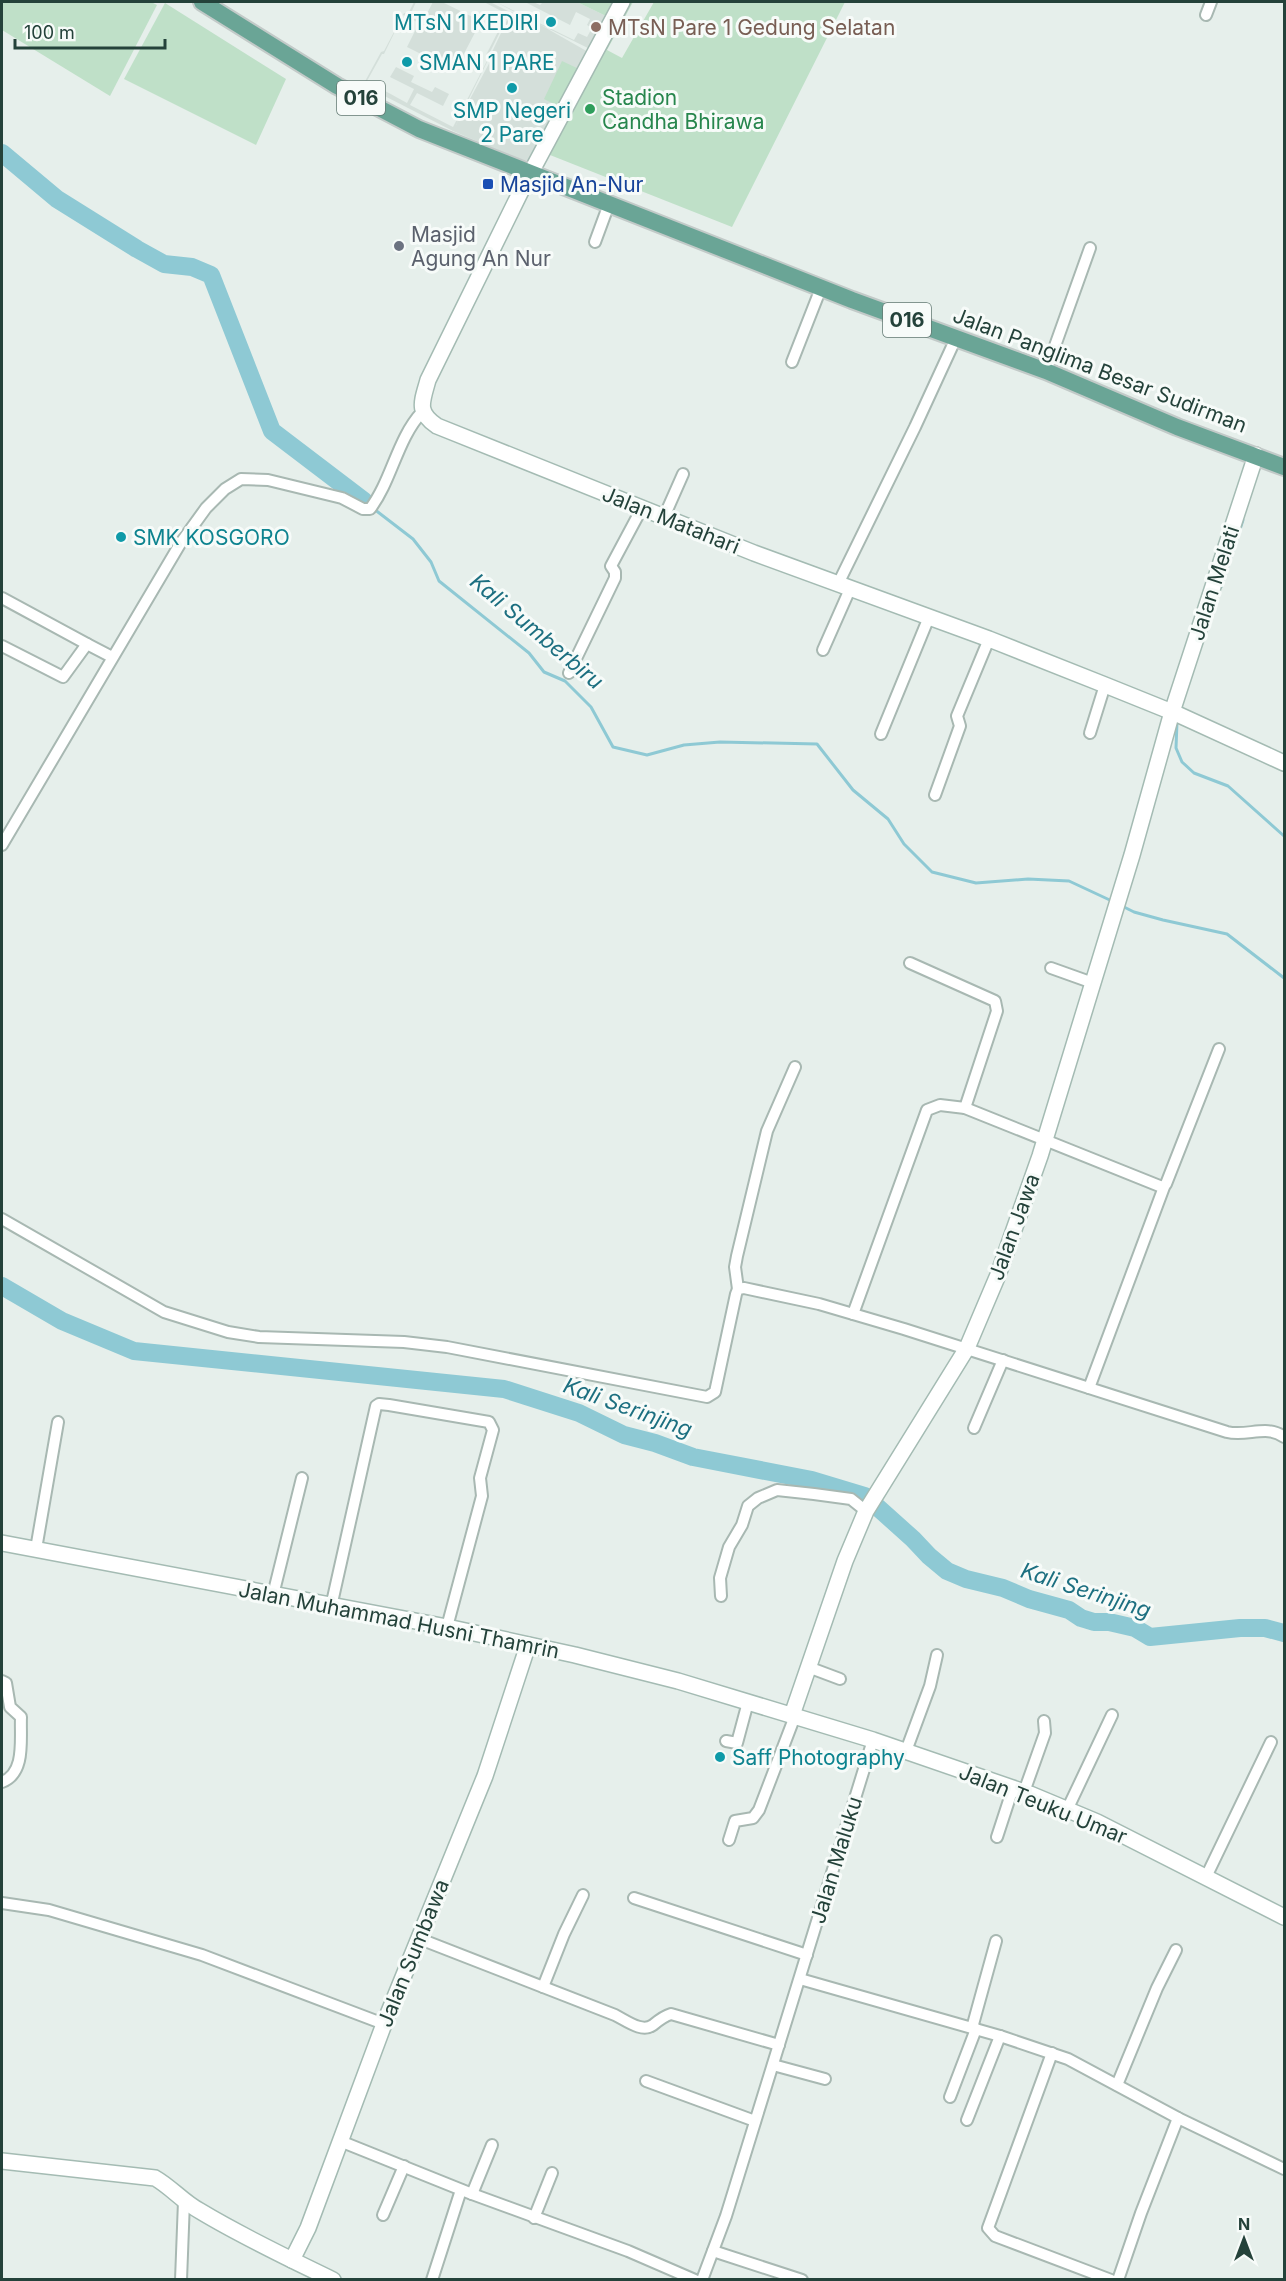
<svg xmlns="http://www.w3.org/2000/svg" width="1286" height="2281" font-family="Inter,sans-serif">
  <rect width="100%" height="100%" fill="#e6efeb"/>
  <path fill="#d4dfda" d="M414,2H416L411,13L424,19L433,2H442L481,21L455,71L407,47L419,23L403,15L384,54H382L367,81L407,103L414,89L390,77L396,67L414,76L411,82L432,92L435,87L449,94L443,106L417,93L410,105L453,127L489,57L486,55L507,14L484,2H490L510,12L489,54L490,56L456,125L492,58V52L511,12L526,18L496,2L574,40L578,33L587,37L592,28L587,25L590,19L576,12L570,25L525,2H533L540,5L543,2H577L606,16L592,50L539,24L590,53L534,163L514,157L453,131L363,85L381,52L384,51L404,13L408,14Z"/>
  <g fill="#bfe0c8">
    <path d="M2,2H151L157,5L110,96L2,30Z"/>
    <path d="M577,2H614L606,16Z"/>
    <path d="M629,2H633L607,50L622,58L654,2H845L732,227L550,155Z"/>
    <path d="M165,3L286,79L256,145L124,79Z"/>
    <path d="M562,61L579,69L560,107L544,99Z"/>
  </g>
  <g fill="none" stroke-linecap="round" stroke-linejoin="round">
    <g stroke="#8ec9d4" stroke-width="3">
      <path d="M374,509L413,539L431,562L439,581L529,653L544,672L565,681L591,707L613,747L647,755L684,745L720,742L817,744L853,790L888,819L904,844L932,872L976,883L1028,879L1069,881L1114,902"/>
      <path d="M1221,587L1243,520"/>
      <path d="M1177,722L1176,748L1182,762L1194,773L1228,786L1284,836"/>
      <path d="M1122,906L1134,912L1163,920L1227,934L1284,978"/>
    </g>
    <g stroke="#8ec9d4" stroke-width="18">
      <path d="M2,153L57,199L137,249L164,264L192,267L211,275L272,431L364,501"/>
      <path d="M2,1286L62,1321L134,1351L504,1389L579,1413L624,1435L655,1443L693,1457L812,1480L865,1496L913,1539L929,1556L947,1571L966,1579L1003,1588L1029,1599L1069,1610L1081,1618L1094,1622H1109L1135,1628L1150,1637L1240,1628H1265L1284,1633"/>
    </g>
    <g stroke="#a8b8b2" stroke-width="14">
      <g id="street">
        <path d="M1206,15L1211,2"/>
        <path d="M595,242L609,204"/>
        <path d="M792,362L821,288"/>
        <path d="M1046,371L1090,248"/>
        <path d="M664,517L683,474"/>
        <path d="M838,584L915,427L956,338"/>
        <path d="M2,598L87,644L63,677L2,646"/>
        <path d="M87,644L112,657"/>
        <path d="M823,650L850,589"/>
        <path d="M569,673L615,578V572L611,566L642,508"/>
        <path d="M1090,733L1105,685"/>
        <path d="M881,734L929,617"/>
        <path d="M935,795L960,726L957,716L989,639"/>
        <path d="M2,845L180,544L206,508L225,489L241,479L268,480L342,498L363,509H370C392,480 397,439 422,412"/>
        <path d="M910,963L995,1001L997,1011L965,1108"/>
        <path d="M1051,968L1093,983"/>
        <path d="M2,1219L164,1312L228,1332L259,1337L404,1342L447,1347L707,1397L715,1392L736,1294L738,1289L744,1288L819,1304L904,1329L1227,1432C1247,1437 1267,1424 1284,1437"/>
        <path d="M738,1289L735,1267L737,1256L767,1131L795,1067"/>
        <path d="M853,1314L927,1110L940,1105L965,1108L1162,1187L1166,1184L1219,1049"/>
        <path d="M1089,1388L1164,1187"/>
        <path d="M974,1428L1003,1360"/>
        <path d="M36,1549L58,1422"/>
        <path d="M273,1595L302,1478"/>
        <path d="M721,1596L720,1578L729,1547L742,1525L748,1506L758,1498L777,1490L814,1494L851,1499L866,1511"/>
        <path d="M331,1607L376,1406L379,1404L389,1405L489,1422L493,1430L480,1478L482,1496L447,1627"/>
        <path d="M808,1667L840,1679"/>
        <path d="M2,1681L6,1683L10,1707L21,1717C20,1739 26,1773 2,1782"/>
        <path d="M726,1741L737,1743L748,1702"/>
        <path d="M906,1751L930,1686L937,1655"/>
        <path d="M1024,1792L1045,1733L1044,1721"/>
        <path d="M1067,1810L1112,1715"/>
        <path d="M997,1837L1013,1788"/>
        <path d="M729,1840L735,1821L753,1818L759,1810L795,1716"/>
        <path d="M1206,1877L1271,1742"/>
        <path d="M634,1898L807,1955"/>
        <path d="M2,1903L49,1910L202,1955L384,2024"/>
        <path d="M420,1939L615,2015C627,2021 642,2033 653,2025C659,2020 664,2016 671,2014L779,2045"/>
        <path d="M800,1979L1000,2036L1068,2059L1178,2118L1284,2169"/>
        <path d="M543,1987L564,1934L583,1895"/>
        <path d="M972,2028L996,1941"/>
        <path d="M1052,2053L988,2228L995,2236L1111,2280"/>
        <path d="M773,2065L825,2079"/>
        <path d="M646,2081L755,2121"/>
        <path d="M1117,2085L1157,1988L1176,1950"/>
        <path d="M950,2097L976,2029"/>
        <path d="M967,2120L1000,2036"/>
        <path d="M340,2141L472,2194L628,2251L695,2280"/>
        <path d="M472,2194L492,2145"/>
        <path d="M383,2215L404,2166"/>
        <path d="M534,2218L552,2173"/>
        <path d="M713,2251L802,2280"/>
        <path d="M181,2280L184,2201"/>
        <path d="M432,2280L461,2190"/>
        <path d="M702,2280L726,2216L873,1740"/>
        <path d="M1118,2280L1141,2213L1178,2118"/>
      </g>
    </g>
    <g stroke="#a4bbb3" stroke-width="18">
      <g id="secondary">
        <path d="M622,2L521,191L428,380C422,402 416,412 437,426L754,553L989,639L1105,685L1177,714L1284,763"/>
        <path d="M2,1543L447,1627L575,1655L678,1681L873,1740L1030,1794L1097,1822L1284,1917"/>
        <path d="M792,1715L845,1561L866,1511L967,1348L998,1275L1040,1156L1132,855L1172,712L1256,455"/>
        <path d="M2,2161L155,2178C171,2187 183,2202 200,2211C243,2237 288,2258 333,2280"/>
        <path d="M292,2260L308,2228L384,2024L485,1776L528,1645"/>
      </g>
    </g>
    <g stroke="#c2cac8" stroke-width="20">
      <path id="primary" d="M202,2L337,86L419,129L852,300L1046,371L1177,427L1284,467"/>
    </g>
    <use href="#street" stroke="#fff" stroke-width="10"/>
    <use href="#secondary" stroke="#fff" stroke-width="15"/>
    <use href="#primary" stroke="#6aa596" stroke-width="16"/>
  </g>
  <g fill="#0f9aa8" stroke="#f7fbf9" stroke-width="2">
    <circle cx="551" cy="22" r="6"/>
    <circle cx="407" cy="62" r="6"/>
    <circle cx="512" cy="88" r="6"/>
    <circle cx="121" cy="537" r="6"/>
    <circle cx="720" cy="1757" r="6"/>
  </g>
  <circle fill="#8d6e63" stroke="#f7fbf9" stroke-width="2" cx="596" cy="27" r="6"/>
  <circle fill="#2e9e5b" stroke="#f7fbf9" stroke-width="2" cx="590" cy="109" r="6"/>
  <rect fill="#1a4fb4" stroke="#f7fbf9" stroke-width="2" x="482" y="178" width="12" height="12" rx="3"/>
  <circle fill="#6b7280" stroke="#f7fbf9" stroke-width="2" cx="399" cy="246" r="6"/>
  <g text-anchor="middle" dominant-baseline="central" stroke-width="6" stroke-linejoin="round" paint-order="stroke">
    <g fill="#f7fbf9" stroke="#637a73" stroke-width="1.5">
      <rect x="337" y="81" width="48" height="34" rx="4.5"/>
      <rect x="883" y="303" width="48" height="34" rx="4.5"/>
    </g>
    <g font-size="20" font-weight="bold" fill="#24423a">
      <text x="361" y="98">016</text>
      <text x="907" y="320">016</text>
    </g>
    <g font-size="21" fill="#0d838f" stroke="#f7fbf9" text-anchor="start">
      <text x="539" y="22" text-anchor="end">MTsN 1 KEDIRI</text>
      <text x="419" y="62">SMAN 1 PARE</text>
      <text x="512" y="110" text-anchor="middle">SMP Negeri<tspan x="512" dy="24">2 Pare</tspan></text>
      <text x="133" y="537">SMK KOSGORO</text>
      <text x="732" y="1757">Saff Photography</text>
    </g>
    <g font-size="21" fill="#785e54" stroke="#f7fbf9" text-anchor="start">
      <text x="608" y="27">MTsN Pare 1 Gedung Selatan</text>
    </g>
    <g font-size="21" fill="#27864d" stroke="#f7fbf9" text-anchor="start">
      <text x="602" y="97">Stadion<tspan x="602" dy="24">Candha Bhirawa</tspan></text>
    </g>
    <g font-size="21" fill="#164399" stroke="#f7fbf9" text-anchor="start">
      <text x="500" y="184">Masjid An-Nur</text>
    </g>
    <g font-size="21" fill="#5b616d" stroke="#f7fbf9" text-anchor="start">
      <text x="411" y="234">Masjid<tspan x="411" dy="24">Agung An Nur</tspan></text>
    </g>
    <g font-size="21" fill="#24423a" stroke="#f7fbf9">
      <text transform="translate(1100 370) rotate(21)">Jalan Panglima Besar Sudirman</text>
      <text transform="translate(671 520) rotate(22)">Jalan Matahari</text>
      <text transform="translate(1214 583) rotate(-72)">Jalan Melati</text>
      <text transform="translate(1014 1227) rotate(-70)">Jalan Jawa</text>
      <text transform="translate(399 1620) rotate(11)">Jalan Muhammad Husni Thamrin</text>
      <text transform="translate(1043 1804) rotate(22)">Jalan Teuku Umar</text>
      <text transform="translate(836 1860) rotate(-73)">Jalan Maluku</text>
      <text transform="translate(413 1953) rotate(-68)">Jalan Sumbawa</text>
    </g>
    <g font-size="22" font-style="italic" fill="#1c6f80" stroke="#f7fbf9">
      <text transform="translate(537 631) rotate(40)">Kali Sumberbiru</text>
      <text transform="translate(628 1407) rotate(20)">Kali Serinjing</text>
      <text transform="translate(1086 1590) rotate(18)">Kali Serinjing</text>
    </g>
  </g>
  <rect width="1286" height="2281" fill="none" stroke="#24423a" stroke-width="6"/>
  <g transform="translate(1244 2239)" stroke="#f7fbf9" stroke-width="4.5" paint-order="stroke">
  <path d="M0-4.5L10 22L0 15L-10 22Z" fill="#24423a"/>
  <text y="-9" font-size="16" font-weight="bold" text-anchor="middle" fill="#24423a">N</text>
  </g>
  <path d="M15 39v9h150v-9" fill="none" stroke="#24423a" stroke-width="3"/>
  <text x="24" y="39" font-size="18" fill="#24423a" stroke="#f7fbf9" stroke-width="4.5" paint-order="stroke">100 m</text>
</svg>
